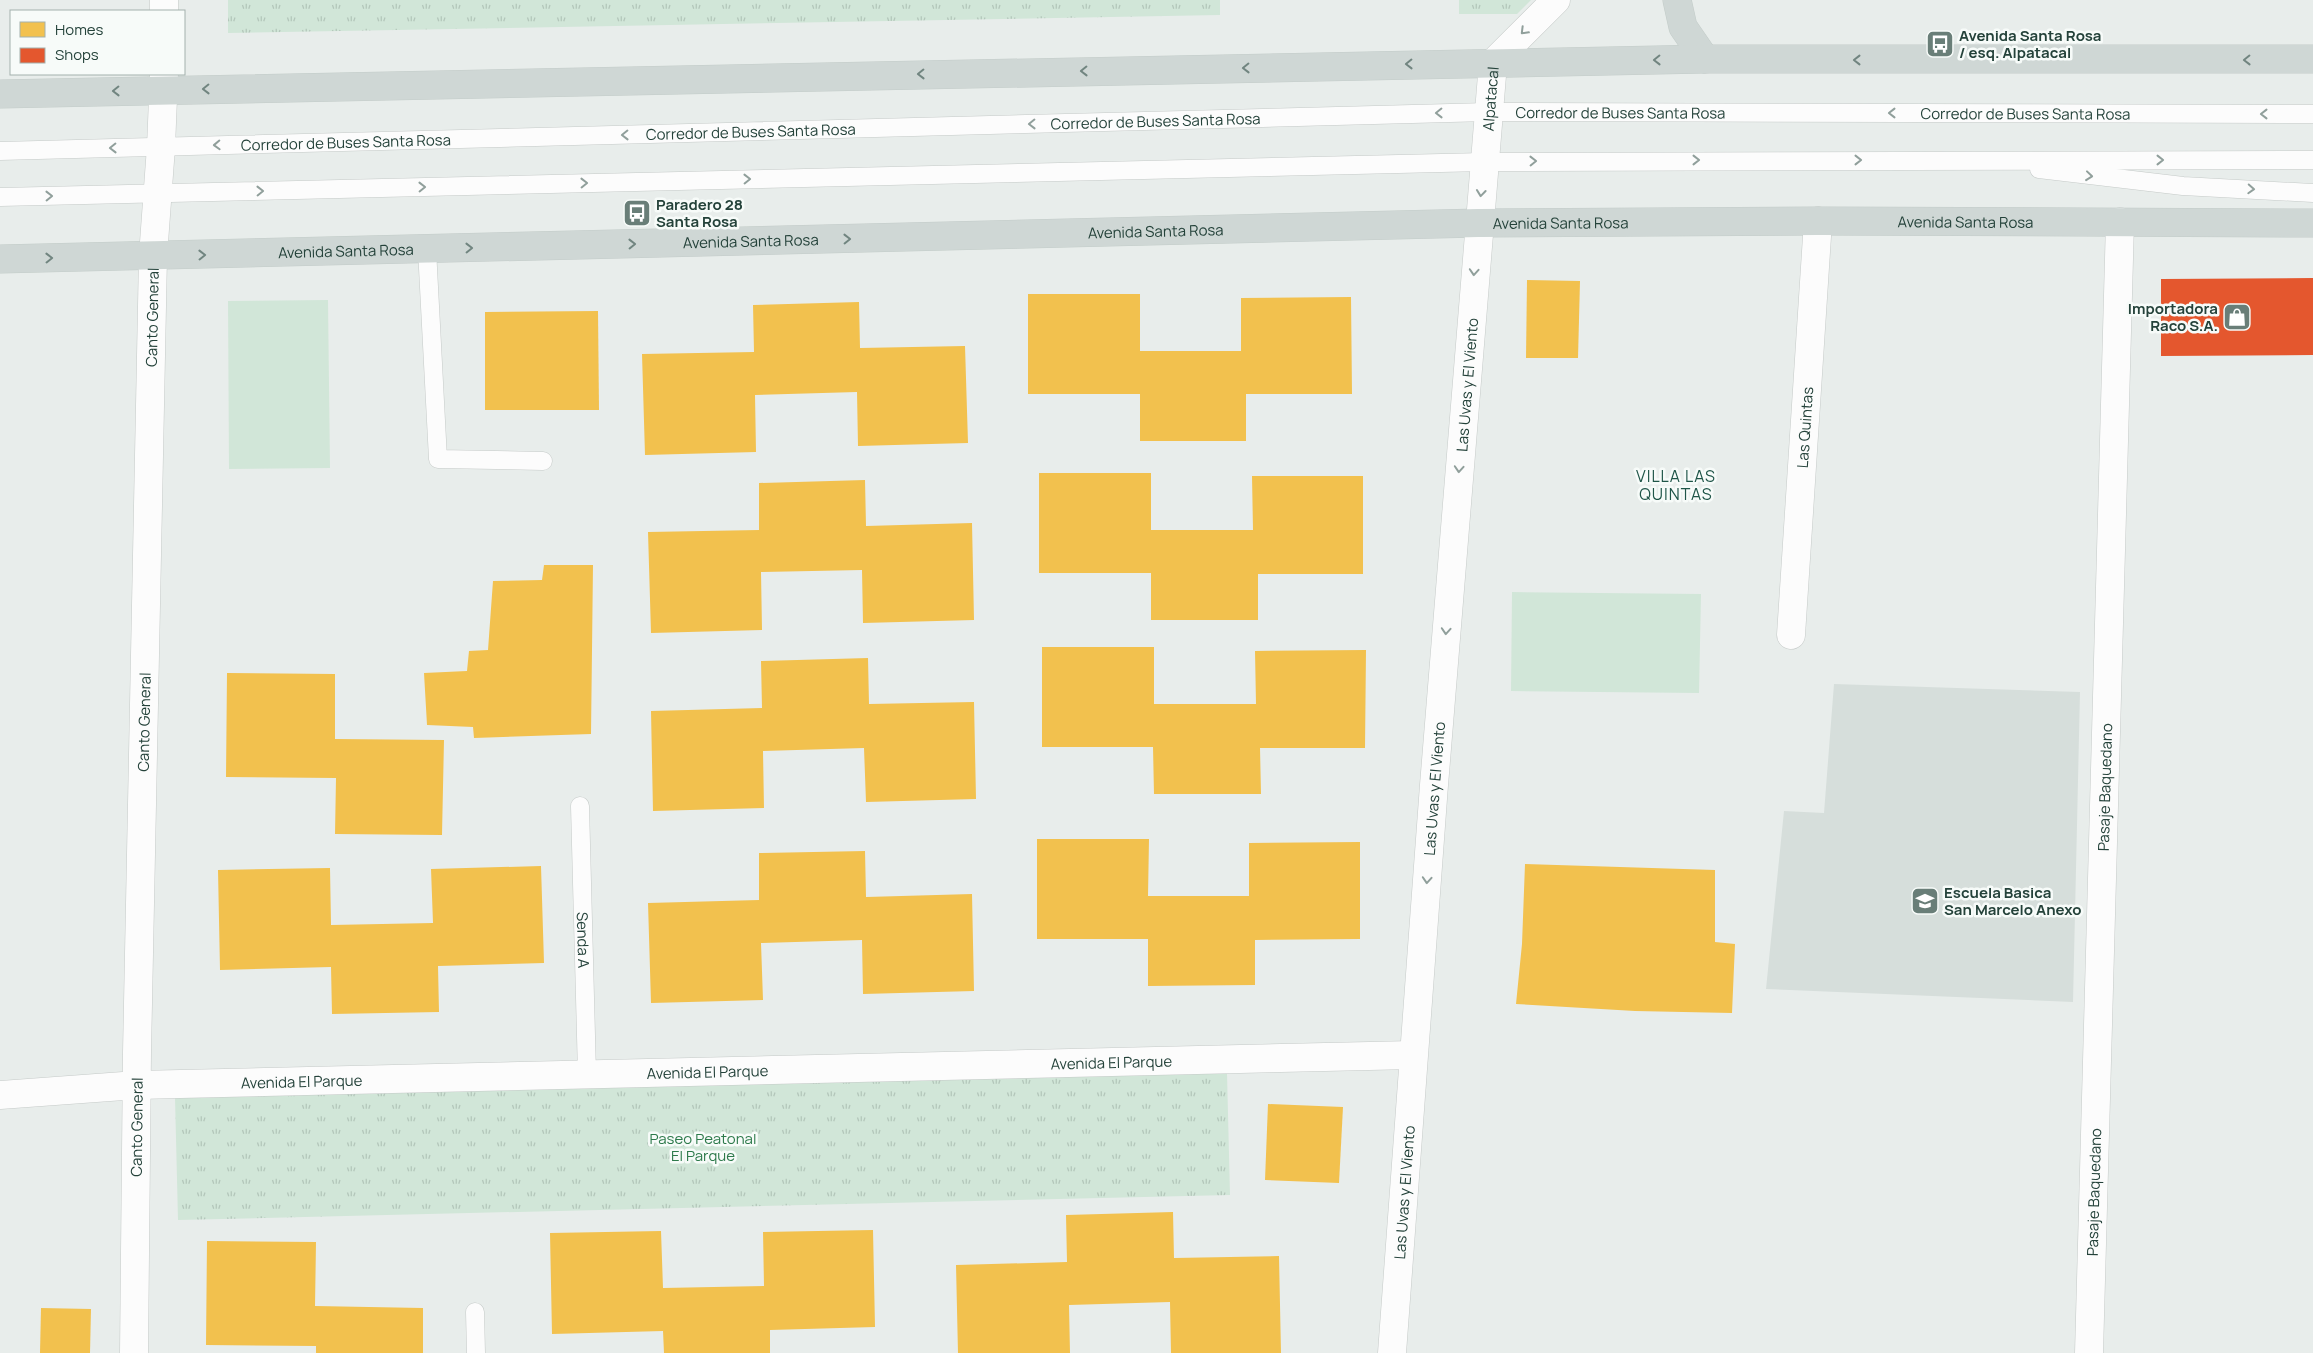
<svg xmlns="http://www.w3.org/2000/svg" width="2313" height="1353" font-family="Manrope,sans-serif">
  <defs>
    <pattern id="park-tufts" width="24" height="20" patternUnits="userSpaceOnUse" patternTransform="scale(1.25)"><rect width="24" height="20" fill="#d1e6d8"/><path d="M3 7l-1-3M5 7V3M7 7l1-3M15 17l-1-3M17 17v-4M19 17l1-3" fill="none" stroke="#b3c6ba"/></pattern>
  </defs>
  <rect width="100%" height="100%" fill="#e8edeb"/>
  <path fill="#d6dedb" d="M1834,684L2080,692L2073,1002L1766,989L1784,811L1824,813Z"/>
  <g fill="url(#park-tufts)">
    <path d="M228,0H1220V15L228,33Z"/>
    <path d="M1459,0H1531L1517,14H1459Z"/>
    <path d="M1227,1073L1230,1195L178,1220L175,1098Z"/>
  </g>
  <g fill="#d1e6d8">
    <path d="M328,300L330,468L229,469L228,301Z"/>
    <path d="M1512,592L1701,594L1699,693L1511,691Z"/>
  </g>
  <g fill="#f2c14e">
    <path d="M1527,280L1580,281L1578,358H1526Z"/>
    <path d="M1028,294H1140V351H1241V298L1351,297L1352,394H1246V441H1140V394H1028Z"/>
    <path d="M859,302L860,348L965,346L968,443L858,446L857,392L755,395L756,452L645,455L642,354L754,352L753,305Z"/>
    <path d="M598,311L599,410H485V312Z"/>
    <path d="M1039,473H1151V530H1253L1252,476H1363V574H1258V620H1151V573H1039Z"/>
    <path d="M865,480L866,526L972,523L974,620L863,623L862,570L761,572L762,630L651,633L648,532L759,530V483Z"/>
    <path d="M544,565H593L591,734L474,738L473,727L427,725L424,673L467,671L469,651L488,650L493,581L542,580Z"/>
    <path d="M1042,647H1154V704H1256L1255,651L1366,650L1365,748H1260L1261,794H1154L1153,747H1042Z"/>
    <path d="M868,658L869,704L974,702L976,799L866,802L864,748L763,751L764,808L653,811L651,711L762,708L761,661Z"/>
    <path d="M227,673L335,674V739L444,740L442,835L335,834L336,778L226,777Z"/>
    <path d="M1037,839H1149L1148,896H1249V843L1360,842V939L1255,940V985L1148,986V939H1037Z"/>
    <path d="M865,851L866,897L972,894L974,991L863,994L862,940L761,943L763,1000L651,1003L648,903L759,900V853Z"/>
    <path d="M1525,864L1715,870V942L1735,944L1732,1013L1635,1011L1516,1004L1522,944Z"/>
    <path d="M541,866L544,963L438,966L439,1012L332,1014L331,967L220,970L218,870L330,868L331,925L433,923L431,869Z"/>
    <path d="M1268,1104L1343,1107L1339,1183L1265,1180Z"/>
    <path d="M1173,1212L1174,1258L1279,1256L1281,1353H1171L1170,1302L1069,1305L1070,1353H958L956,1265L1067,1262L1066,1215Z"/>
    <path d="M873,1230L875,1327L770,1330V1353H664L663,1331L552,1334L550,1233L661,1231L663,1288L764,1286L763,1232Z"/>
    <path d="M207,1241L316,1242L315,1306L423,1308V1353H316V1346L206,1345Z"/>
    <path d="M41,1308L91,1309L90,1353H40Z"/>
  </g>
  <path fill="#e4572e" d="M2313,278V355L2161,356V279Z"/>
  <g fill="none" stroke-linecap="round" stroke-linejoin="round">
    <g stroke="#c5cac8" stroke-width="19">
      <g id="service">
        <path id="s1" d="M0,151L1488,112L2313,114"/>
        <path d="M2039,169L2183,186L2313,193"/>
        <path d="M0,197L1484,162L2313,160"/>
        <path d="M427,249L438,459L543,461"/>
        <path id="s2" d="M580,806L587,1074"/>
        <path d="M475,1312L476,1353"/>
      </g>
    </g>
    <g stroke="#c5cac8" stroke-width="29">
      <g id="minor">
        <path id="s3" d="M1791,635L1818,221"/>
        <path id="s4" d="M0,1095L137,1085L1413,1055"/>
        <path id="s5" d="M2089,1353L2120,222"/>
      </g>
    </g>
    <g stroke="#c5cac8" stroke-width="29">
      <g id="tertiary">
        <path d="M164,11V0"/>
        <path id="s6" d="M134,1353L137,1053L153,256L161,147L164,74"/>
        <path id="s7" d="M1392,1353L1434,785L1493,63L1556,0"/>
      </g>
    </g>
    <g stroke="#c3ccc9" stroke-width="29">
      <g id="primary">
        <path d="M1677,0L1683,27L1705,59"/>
        <path d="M0,94L1705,59H2313"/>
        <path id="s8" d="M0,259L1478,223L1818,221L2313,223"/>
      </g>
    </g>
    <use href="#service" stroke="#fcfcfc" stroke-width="18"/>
    <use href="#minor" stroke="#fcfcfc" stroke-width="28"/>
    <use href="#tertiary" stroke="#fcfcfc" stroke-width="28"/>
    <use href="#primary" stroke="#cfd7d5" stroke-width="28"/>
  </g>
  <defs><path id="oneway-chevron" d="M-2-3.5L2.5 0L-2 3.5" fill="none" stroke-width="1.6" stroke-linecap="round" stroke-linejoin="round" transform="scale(1.25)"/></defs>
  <g stroke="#909f9b">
    <use href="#oneway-chevron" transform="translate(1524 31) rotate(135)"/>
    <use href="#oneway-chevron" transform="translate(1439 113) rotate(179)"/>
    <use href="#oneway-chevron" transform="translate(1892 113) rotate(-180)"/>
    <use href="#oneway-chevron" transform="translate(2264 114) rotate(-180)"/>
    <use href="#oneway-chevron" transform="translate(1032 124) rotate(179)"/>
    <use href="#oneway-chevron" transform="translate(625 135) rotate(179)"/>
    <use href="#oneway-chevron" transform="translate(217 145) rotate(178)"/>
    <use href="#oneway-chevron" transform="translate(113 148) rotate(179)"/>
    <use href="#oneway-chevron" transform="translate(1696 160)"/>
    <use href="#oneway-chevron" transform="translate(1858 160)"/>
    <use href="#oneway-chevron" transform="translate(2160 160)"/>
    <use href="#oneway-chevron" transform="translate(1533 161) rotate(-1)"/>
    <use href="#oneway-chevron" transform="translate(2089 176) rotate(6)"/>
    <use href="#oneway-chevron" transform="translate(747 179) rotate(-1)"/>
    <use href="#oneway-chevron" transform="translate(584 183) rotate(-1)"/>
    <use href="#oneway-chevron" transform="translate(422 187) rotate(-1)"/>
    <use href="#oneway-chevron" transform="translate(2251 189) rotate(3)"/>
    <use href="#oneway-chevron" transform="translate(260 191) rotate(-1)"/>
    <use href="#oneway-chevron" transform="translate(1481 193) rotate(96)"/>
    <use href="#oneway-chevron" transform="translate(49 196) rotate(-1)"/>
    <use href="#oneway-chevron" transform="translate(1474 272) rotate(94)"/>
    <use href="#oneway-chevron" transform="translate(1459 469) rotate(94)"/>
    <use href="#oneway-chevron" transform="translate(1446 631) rotate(94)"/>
    <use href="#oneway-chevron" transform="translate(1427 880) rotate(94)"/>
  </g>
  <g stroke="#718580">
    <use href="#oneway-chevron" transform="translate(1657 60) rotate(179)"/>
    <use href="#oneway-chevron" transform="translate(1857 60) rotate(-180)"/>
    <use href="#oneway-chevron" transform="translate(2247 60) rotate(179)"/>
    <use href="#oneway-chevron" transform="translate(1409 64) rotate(179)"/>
    <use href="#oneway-chevron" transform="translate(1246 68) rotate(179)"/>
    <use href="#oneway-chevron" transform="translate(1084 71) rotate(179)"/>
    <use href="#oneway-chevron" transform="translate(921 74) rotate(179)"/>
    <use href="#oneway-chevron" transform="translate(206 89) rotate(179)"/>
    <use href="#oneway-chevron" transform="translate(116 91) rotate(179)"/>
    <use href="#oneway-chevron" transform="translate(847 239) rotate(-1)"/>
    <use href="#oneway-chevron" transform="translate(632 244) rotate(-1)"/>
    <use href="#oneway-chevron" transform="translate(469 248) rotate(-1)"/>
    <use href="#oneway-chevron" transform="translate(202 255) rotate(-1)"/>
    <use href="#oneway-chevron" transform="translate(49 258) rotate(-1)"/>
  </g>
  <defs>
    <g id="bus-square" transform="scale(1.4375)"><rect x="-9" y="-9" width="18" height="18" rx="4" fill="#697e78" stroke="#f7fbf9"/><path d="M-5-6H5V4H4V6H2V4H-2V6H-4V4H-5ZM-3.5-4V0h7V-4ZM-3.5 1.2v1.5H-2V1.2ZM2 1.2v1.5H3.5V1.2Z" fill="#fff"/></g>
    <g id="shop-square" transform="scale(1.4375)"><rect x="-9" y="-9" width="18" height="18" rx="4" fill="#697e78" stroke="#f7fbf9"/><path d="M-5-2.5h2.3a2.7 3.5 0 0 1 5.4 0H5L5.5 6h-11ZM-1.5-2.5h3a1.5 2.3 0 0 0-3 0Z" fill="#fff"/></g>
    <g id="school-square" transform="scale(1.4375)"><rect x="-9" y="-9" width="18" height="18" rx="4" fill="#697e78" stroke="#f7fbf9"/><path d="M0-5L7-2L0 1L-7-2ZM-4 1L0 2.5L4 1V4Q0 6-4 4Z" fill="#fff"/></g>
  </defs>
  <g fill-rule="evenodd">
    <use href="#bus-square" x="1940" y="44"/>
    <use href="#bus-square" x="637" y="213"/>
    <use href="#shop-square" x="2237" y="317"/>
    <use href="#school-square" x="1925" y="901"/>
  </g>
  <g text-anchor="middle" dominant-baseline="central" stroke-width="5" stroke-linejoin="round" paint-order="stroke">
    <g font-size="15" font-weight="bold" fill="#24423a" stroke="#f7fbf9" text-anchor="start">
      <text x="1959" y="35">Avenida Santa Rosa<tspan x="1959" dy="17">/ esq. Alpatacal</tspan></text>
      <text x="656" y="204">Paradero 28<tspan x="656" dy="17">Santa Rosa</tspan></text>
      <text x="2218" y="308" text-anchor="end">Importadora<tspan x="2218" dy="17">Raco S.A.</tspan></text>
      <text x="1944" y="892">Escuela Basica<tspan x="1944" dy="17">San Marcelo Anexo</tspan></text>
    </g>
    <g font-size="15" fill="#24423a" stroke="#f7fbf9">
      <text stroke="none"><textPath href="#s7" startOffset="1258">Alpatacal</textPath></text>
      <text stroke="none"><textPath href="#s1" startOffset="1621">Corredor de Buses Santa Rosa</textPath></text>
      <text stroke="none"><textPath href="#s1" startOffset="2026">Corredor de Buses Santa Rosa</textPath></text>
      <text stroke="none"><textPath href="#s1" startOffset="1156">Corredor de Buses Santa Rosa</textPath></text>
      <text stroke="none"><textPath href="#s1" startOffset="751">Corredor de Buses Santa Rosa</textPath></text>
      <text stroke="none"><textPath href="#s1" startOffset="346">Corredor de Buses Santa Rosa</textPath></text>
      <text stroke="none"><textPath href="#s8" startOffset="1966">Avenida Santa Rosa</textPath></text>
      <text stroke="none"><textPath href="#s8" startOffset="1561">Avenida Santa Rosa</textPath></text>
      <text stroke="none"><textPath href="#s8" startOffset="1156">Avenida Santa Rosa</textPath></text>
      <text stroke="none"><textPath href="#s8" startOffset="751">Avenida Santa Rosa</textPath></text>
      <text stroke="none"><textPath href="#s8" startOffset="346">Avenida Santa Rosa</textPath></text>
      <text stroke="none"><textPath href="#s6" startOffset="1036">Canto General</textPath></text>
      <text stroke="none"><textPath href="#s7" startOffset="971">Las Uvas y El Viento</textPath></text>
      <text stroke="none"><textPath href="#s3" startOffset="208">Las Quintas</textPath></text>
      <text stroke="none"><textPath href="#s6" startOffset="631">Canto General</textPath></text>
      <text stroke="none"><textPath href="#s5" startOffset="566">Pasaje Baquedano</textPath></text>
      <text stroke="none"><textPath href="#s7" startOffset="566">Las Uvas y El Viento</textPath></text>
      <text stroke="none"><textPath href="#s2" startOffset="134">Senda A</textPath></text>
      <text stroke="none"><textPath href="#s4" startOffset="1112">Avenida El Parque</textPath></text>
      <text stroke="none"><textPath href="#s4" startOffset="708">Avenida El Parque</textPath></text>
      <text stroke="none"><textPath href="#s4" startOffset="302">Avenida El Parque</textPath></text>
      <text stroke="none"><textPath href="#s6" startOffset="226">Canto General</textPath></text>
      <text stroke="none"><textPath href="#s7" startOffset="161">Las Uvas y El Viento</textPath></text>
      <text stroke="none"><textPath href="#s5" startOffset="161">Pasaje Baquedano</textPath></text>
    </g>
    <g font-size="15" fill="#2d7a4b" stroke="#f7fbf9">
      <text x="703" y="1138">Paseo Peatonal<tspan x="703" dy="17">El Parque</tspan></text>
    </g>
    <g font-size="16" letter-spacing="1" fill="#1f5548" stroke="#f7fbf9">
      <text x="1676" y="476">VILLA LAS<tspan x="1676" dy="18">QUINTAS</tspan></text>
    </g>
  </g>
  <rect x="10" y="10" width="175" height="65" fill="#f7fbf9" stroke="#a3b1ad"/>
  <rect x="20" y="22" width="25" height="15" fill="#f2c14e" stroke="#a3b1ad"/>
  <text x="55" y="35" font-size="15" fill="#24423a">Homes</text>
  <rect x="20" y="48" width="25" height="15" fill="#e4572e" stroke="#a3b1ad"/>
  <text x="55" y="60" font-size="15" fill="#24423a">Shops</text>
</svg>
